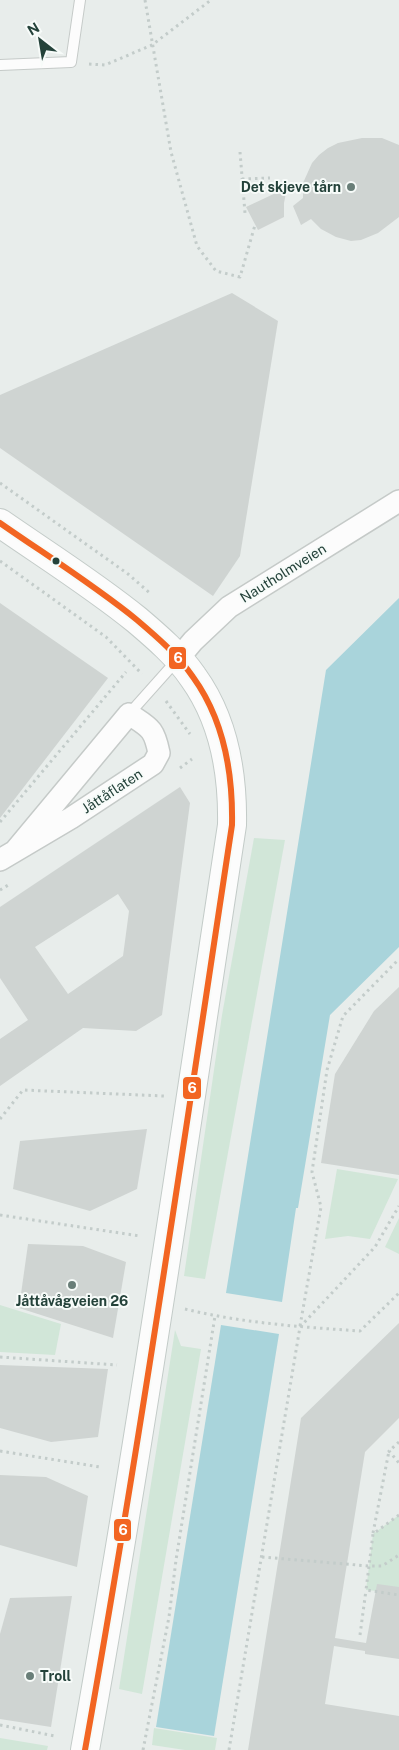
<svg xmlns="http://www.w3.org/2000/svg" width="399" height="1750" font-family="'Public Sans',sans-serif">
  <rect width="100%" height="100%" fill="#e8edeb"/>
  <g fill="#d1e6d8">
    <path d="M254,838L285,840L205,1279L184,1276L222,1015Z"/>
    <path d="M337,1169L398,1179L370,1239L348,1236L325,1239Z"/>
    <path d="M399,1218V1254L385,1247Z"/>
    <path d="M0,1305L61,1324L55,1355L0,1352Z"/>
    <path d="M175,1330L181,1346L201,1349L142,1694L119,1689Z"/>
    <path d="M399,1515V1593L366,1590L373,1534Z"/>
    <path d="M154,1728L217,1738L215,1750H185L152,1745Z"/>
    <path d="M0,1738L48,1746L47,1750H0Z"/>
  </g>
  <g fill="#a9d4db">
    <path d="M399,598V947L330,1015L298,1208H296L282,1302L226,1293L326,670Z"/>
    <path d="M221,1325L279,1334L214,1736L156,1727Z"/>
  </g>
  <g fill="#cfd4d2" fill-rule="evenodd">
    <path d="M362,138H382L399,145V217L378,233L361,240L351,241L336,237L321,229L311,219L301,225L293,206L303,198V183L312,163L319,155L328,148L338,143Z"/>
    <path d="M280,191L286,193L284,203V217L258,230L246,207Z"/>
    <path d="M232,293L278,321L240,556L213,596L0,448V395Z"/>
    <path d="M0,603L108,678L0,818Z"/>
    <path d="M180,787L190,803L162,1015L136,1031L83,1028L0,1086V1039L28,1020L0,978V907ZM118,894L129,911L123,956L68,994L35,947Z"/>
    <path d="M399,987V1175L321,1163L335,1074L374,1011Z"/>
    <path d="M147,1129L137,1189L90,1211L13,1189L20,1141Z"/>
    <path d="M28,1244L83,1246L126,1262L113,1338L19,1308Z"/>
    <path d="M399,1323V1418L365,1452L335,1638L366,1643L377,1584L399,1587V1659L365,1654V1651L334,1646L325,1704L399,1716V1750H248L301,1418Z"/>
    <path d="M0,1365L108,1369L98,1437L51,1442L0,1428Z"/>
    <path d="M0,1475L46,1477L88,1496L77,1567L0,1545Z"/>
    <path d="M72,1596L51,1727L0,1719V1634L10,1598Z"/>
  </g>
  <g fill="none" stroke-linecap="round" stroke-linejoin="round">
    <g stroke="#c5cac8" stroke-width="12">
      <g id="lane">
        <path d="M0,65L71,62L80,0"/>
        <path d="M129,714L178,659"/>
      </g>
    </g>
    <g stroke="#c5cac8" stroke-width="24">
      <g id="street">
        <path d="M178,659L193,641L229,607L399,501"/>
        <path d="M0,860L71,818L153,764L159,753C154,728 150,728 129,714L15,851"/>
      </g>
    </g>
    <g stroke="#c3cbc8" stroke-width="30">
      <path id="secondary" d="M0,523C46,555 94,585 137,620C157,637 178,655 193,677C224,720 233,774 232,825C185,1134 140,1443 85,1750"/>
    </g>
    <g stroke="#c3ccca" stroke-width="3" stroke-dasharray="2.5 4" stroke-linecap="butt">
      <path d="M145,0L171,152L197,246L216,271L240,277L255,225"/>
      <path d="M89,64L105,65L152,45L211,0"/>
      <path d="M240,152L245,213"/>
      <path d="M242,179L270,178"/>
      <path d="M0,483L128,574L151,594"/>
      <path d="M0,561L106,637L142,674"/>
      <path d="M166,701L190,734"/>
      <path d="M180,768L192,759"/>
      <path d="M0,822L126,672"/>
      <path d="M0,890L10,884"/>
      <path d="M0,1119L23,1090L164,1096"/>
      <path d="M0,1215L140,1236"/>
      <path d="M185,1309C242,1323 301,1327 360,1331L399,1293"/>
      <path d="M300,1326L321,1207L312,1172L327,1070L343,1016L399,959"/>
      <path d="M0,1357L117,1365"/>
      <path d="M399,1442L389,1451L399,1463"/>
      <path d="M0,1451L100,1467"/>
      <path d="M399,1515L373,1534L366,1590L399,1595"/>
      <path d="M373,1533L389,1451"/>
      <path d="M262,1557L369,1566H382L399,1555"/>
      <path d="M360,1635L366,1590"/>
      <path d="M0,1725L55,1736"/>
      <path d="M143,1750L169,1617L176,1560L215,1316"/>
      <path d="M229,1750L300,1327L375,1247L399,1206"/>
    </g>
    <use href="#lane" stroke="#fcfcfc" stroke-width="10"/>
    <use href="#street" stroke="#fcfcfc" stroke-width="21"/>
    <use href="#secondary" stroke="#fcfcfc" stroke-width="28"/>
    <g stroke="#f7fbf9" stroke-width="10">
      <path id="bus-1" d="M0,523C46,555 94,585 137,620C157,637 178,655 193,677C224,720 233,774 232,825C185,1134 140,1443 85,1750"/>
    </g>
    <use href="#bus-1" stroke="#f26522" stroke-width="6"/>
  </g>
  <g fill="#697e78" stroke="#f7fbf9" stroke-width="2">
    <circle cx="351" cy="187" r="5"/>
    <circle cx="72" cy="1285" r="5"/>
    <circle cx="30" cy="1676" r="5"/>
  </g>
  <circle fill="#24423a" stroke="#f7fbf9" stroke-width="2" cx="56" cy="561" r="4.5"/>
  <g text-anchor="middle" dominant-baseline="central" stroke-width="4" stroke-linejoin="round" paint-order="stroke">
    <g font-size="14" font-weight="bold" fill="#24423a" stroke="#f7fbf9" text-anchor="end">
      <text x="341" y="187">Det skjeve tårn</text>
      <text x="72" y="1301" text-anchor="middle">Jåttåvågveien 26</text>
      <text x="40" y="1676" text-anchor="start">Troll</text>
    </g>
    <g font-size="14" fill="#24423a" stroke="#f7fbf9">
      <text transform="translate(283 573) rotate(-32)">Nautholmveien</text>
      <text transform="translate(112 791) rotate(-33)">Jåttåflaten</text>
    </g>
  </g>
  <g stroke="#f7fbf9" stroke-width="2">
    <rect x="168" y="646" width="19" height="24" rx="5" fill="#f26522"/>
    <rect x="182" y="1076" width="20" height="24" rx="5" fill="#f26522"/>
    <rect x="113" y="1518" width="19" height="24" rx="5" fill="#f26522"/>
  </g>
  <g font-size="14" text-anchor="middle" font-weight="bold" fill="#fff">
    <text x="178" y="663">6</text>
    <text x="192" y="1093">6</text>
    <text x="123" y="1535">6</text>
  </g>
  <g transform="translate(40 40) rotate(329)" stroke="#f7fbf9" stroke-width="4" paint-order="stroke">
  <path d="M0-4L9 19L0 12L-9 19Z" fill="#24423a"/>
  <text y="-8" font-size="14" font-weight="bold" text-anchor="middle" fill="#24423a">N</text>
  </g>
</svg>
